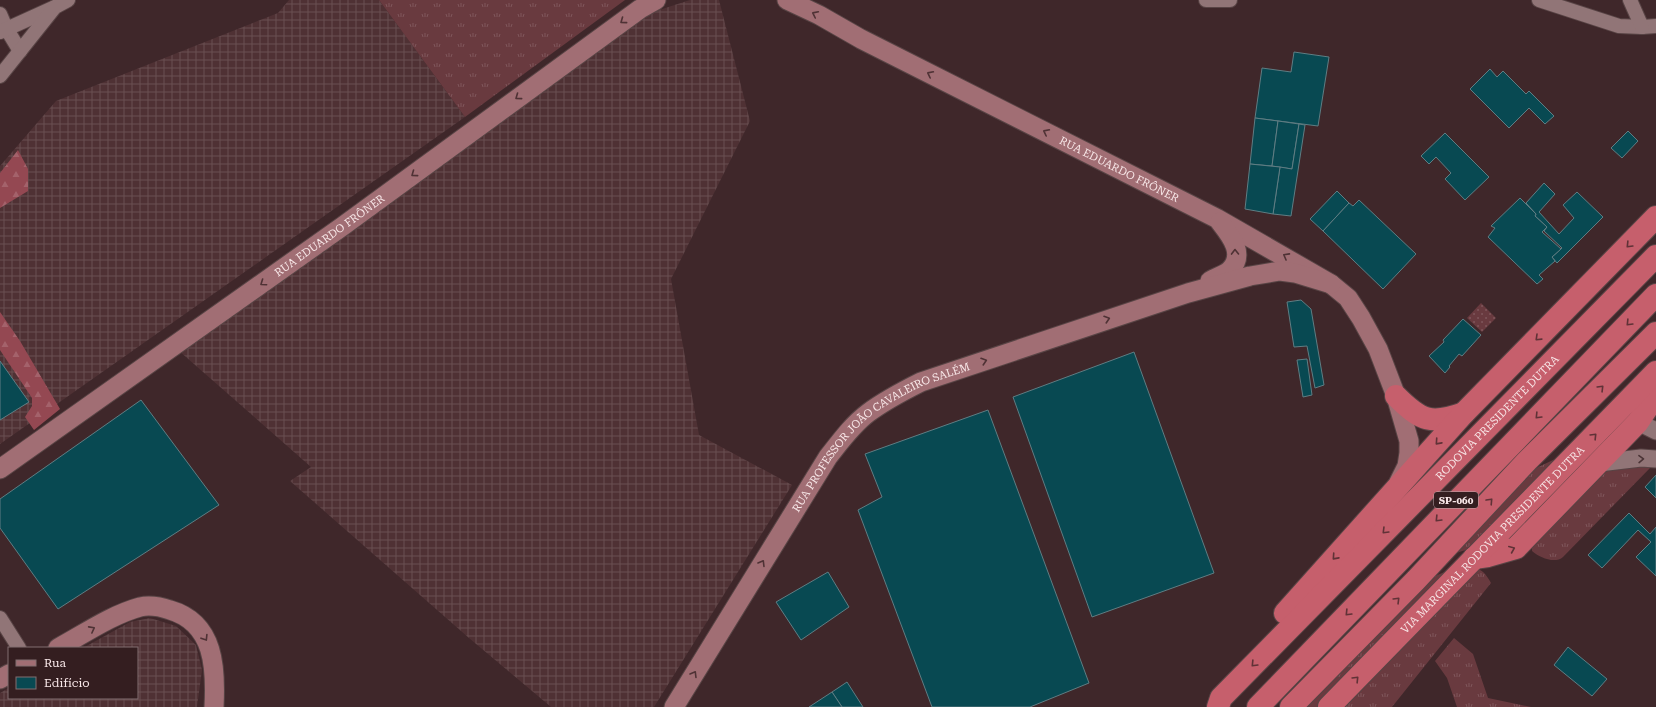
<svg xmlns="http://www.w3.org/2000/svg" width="1656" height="707" font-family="'Roboto Serif',serif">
  <defs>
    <pattern id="industrial-grid" width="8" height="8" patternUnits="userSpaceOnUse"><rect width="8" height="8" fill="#4f3134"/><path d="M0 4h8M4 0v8" fill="none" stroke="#694f51"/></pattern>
    <pattern id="grass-tufts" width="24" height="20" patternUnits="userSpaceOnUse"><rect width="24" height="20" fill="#693a3f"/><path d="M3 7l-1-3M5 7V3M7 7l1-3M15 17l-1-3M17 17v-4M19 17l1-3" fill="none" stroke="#7f565b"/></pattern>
    <pattern id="forest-firs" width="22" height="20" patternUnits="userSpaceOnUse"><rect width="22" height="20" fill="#944852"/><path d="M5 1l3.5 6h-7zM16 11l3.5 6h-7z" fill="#a4626b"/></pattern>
    <pattern id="garden-dots" width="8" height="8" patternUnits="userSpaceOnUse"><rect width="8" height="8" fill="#693a3f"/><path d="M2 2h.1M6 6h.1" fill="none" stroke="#7f565b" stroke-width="1.8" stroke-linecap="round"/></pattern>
  </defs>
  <rect width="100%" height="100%" fill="#3f272a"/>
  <g fill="url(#industrial-grid)">
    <path d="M289,0H379L465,117L0,444V166L56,101L278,13Z"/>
    <path d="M690,0H719L750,121L671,279L699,435L792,485L654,707H551L469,638L290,481L311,467L178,350L653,12Z"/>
    <path d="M150,618L176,626L196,645L202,670L197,707H0V693L9,688V698H137V648H83L130,622Z"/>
  </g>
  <g fill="url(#grass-tufts)">
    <path d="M379,0H625L465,117Z"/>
    <path d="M1638,388L1635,412L1517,534L1456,553L1536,468L1581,447Z"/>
    <path d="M1629,463L1651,467L1563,557C1555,564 1540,558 1532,551V546L1604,470Z"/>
    <path d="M1457,567C1475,567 1482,566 1491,583L1392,707H1304L1430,578Z"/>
    <path d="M1454,638L1473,654L1488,698L1531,707H1457L1447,678L1435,661Z"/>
  </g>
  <g fill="url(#forest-firs)">
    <path d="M18,150L28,169V191L0,208V173Z"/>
    <path d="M0,312L20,341L60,409L34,430L25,417L32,406V398L0,350Z"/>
  </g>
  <path fill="url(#garden-dots)" d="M1481,303L1496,318L1482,332L1467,318Z"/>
  <g fill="#084952" stroke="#5f7d83">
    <path d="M1294,52L1329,57L1318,126L1255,118L1262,68L1291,72Z"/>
    <path d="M1490,69L1497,77L1503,71L1526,94L1529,91L1554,116L1545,124L1529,108L1509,128L1470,89Z"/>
    <path d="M1255,118L1278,121L1272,166L1250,164Z"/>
    <path d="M1278,121L1299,124L1292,169L1272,166Z"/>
    <path d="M1299,124L1305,125L1291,216L1273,214L1280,167L1292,169Z"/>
    <path d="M1628,131L1638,141L1622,158L1611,148Z"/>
    <path d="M1445,133L1489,177L1465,200L1445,179L1451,173L1436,157L1429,164L1421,156Z"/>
    <path d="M1250,164L1280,167L1273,214L1245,209Z"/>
    <path d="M1544,183L1555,194L1539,212L1559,234L1574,218L1563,205L1577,192L1603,217L1557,263L1552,257L1562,248L1544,231L1547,227L1535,216L1536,214L1526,203Z"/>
    <path d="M1337,191L1349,203L1323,231L1310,219Z"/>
    <path d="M1520,198L1536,214L1535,216L1547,227L1542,232L1561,249L1552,257L1555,261L1539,275L1543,279L1537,284L1488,237L1495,228L1491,226Z"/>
    <path d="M1359,200L1416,254L1383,289L1323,231L1349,203L1353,206Z"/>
    <path d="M1301,300L1311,309L1324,385L1315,388L1307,346L1294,347L1287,302Z"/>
    <path d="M1463,319L1481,335L1462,356L1459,354L1449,366L1450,367L1445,373L1429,356L1444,342L1443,340Z"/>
    <path d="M1134,352L1214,573L1092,617L1013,397Z"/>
    <path d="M1307,359L1312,395L1303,397L1297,360Z"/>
    <path d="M0,361L29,402L0,420Z"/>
    <path d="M141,400L219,505L58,609L0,528V499Z"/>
    <path d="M988,410L1089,683L1030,707H932L858,510L882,497L865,454Z"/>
    <path d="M1656,475V498L1645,487Z"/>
    <path d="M1629,513L1650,534L1656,527V576L1636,557L1651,542L1638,530L1602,568L1588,555Z"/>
    <path d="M828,572L849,607L801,640L776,602Z"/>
    <path d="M1568,647L1607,679L1592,696L1554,665Z"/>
    <path d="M847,682L863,707H842L832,692Z"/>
    <path d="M832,692L842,707H809Z"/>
  </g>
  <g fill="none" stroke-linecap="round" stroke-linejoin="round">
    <g stroke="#584445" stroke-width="16">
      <g id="minor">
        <path d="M1206,0H1230"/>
        <path d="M1539,0L1619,26L1642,27L1656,26"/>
        <path d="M1630,0L1642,27"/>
        <path d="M0,14L6,28L20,51"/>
        <path d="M0,32L53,8"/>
        <path d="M0,76L55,7L68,0"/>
        <path d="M0,618L19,648"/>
      </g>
    </g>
    <g stroke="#584445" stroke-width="19">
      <g id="tertiary">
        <path d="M1638,422L1656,431"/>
        <path d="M1599,463L1641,458L1656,459"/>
      </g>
    </g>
    <g stroke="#584445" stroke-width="21">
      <g id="secondary">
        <path id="s1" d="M787,0L819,15L861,39L1218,219L1331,284L1348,298L1361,318L1378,349L1396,396L1409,441V453L1407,466L1399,482"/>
        <path d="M1210,281C1216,277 1225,275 1230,270C1246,254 1230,235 1220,222"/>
        <path id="s2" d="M0,469L343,226L640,9L656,0"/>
        <path d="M58,648C84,634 111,615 140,607C149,605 161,607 170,610C215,623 216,669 214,707"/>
        <path d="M0,679L9,674"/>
        <path id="s3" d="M674,707L828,457C840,442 852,425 868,413C884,401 903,391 921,382L1188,293L1250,276L1280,271L1295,273L1331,284"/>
      </g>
    </g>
    <g stroke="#584445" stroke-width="24">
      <g id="motorway">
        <path d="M1396,396C1421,421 1431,425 1464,413"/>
        <path d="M1474,558L1488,556L1516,548L1638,422L1652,401L1656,381"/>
        <path d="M1285,613L1464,413L1656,217"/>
        <path id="s4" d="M1218,707L1221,698L1656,256"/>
        <path d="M1258,707L1656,295"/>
        <path d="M1291,707L1416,580L1527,461L1656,333"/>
        <path id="s5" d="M1329,707L1656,372"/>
      </g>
    </g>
    <use href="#minor" stroke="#917577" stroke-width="14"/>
    <use href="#tertiary" stroke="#917577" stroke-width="17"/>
    <use href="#secondary" stroke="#a16e74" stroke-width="19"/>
    <use href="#motorway" stroke="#c65f6c" stroke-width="22"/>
  </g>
  <defs><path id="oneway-chevron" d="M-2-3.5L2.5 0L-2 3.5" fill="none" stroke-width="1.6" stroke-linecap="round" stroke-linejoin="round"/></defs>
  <g stroke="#4f3235">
    <use href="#oneway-chevron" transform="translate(815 14) rotate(-154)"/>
    <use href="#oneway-chevron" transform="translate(623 21) rotate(144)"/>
    <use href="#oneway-chevron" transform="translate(930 74) rotate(-153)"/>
    <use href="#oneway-chevron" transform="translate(518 97) rotate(144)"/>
    <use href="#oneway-chevron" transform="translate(1046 132) rotate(-153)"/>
    <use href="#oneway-chevron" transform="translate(414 174) rotate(144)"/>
    <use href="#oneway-chevron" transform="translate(1235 252) rotate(-91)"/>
    <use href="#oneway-chevron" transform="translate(1286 256) rotate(-151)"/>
    <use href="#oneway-chevron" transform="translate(263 283) rotate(145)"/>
    <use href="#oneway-chevron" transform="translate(1107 319) rotate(-18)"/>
    <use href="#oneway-chevron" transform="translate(984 361) rotate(-18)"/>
    <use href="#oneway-chevron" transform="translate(762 563) rotate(-59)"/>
    <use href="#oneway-chevron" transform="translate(92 629) rotate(-28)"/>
    <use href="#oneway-chevron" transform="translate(205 638) rotate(58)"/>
    <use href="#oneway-chevron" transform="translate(694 674) rotate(-59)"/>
  </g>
  <g stroke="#603237">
    <use href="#oneway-chevron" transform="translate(1629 245) rotate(134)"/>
    <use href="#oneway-chevron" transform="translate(1629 323) rotate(134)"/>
    <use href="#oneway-chevron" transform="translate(1538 338) rotate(136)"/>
    <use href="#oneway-chevron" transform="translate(1601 388) rotate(-45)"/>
    <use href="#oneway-chevron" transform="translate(1538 416) rotate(134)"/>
    <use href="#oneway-chevron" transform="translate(1594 436) rotate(-46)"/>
    <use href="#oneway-chevron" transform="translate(1438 442) rotate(132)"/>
    <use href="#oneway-chevron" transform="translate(1490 501) rotate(-47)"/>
    <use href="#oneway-chevron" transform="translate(1438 519) rotate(134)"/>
    <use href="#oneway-chevron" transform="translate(1385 531) rotate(135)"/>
    <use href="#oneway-chevron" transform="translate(1512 549) rotate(-23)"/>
    <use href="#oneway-chevron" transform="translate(1335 557) rotate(132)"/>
    <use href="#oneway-chevron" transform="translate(1397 600) rotate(-45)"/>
    <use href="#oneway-chevron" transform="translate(1348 613) rotate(134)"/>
    <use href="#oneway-chevron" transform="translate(1254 664) rotate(134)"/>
    <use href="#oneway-chevron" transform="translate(1356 679) rotate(-46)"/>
  </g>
  <use stroke="#4b3436" href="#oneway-chevron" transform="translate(1641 459) rotate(-1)"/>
  <g text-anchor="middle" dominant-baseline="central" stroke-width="3" stroke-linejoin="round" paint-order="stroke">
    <rect fill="#341e20" stroke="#bdabac" stroke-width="1" x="1434" y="492" width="44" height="16" rx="3"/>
    <g font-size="10" font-weight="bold" fill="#f8e7e8">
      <text x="1456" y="500">SP-060</text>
    </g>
    <g font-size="11" fill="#f8e7e8" stroke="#341e20">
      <text stroke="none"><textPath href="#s1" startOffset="373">RUA EDUARDO FRÔNER</textPath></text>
      <text stroke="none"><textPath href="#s2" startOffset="404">RUA EDUARDO FRÔNER</textPath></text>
      <text stroke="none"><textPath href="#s4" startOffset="403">RODOVIA PRESIDENTE DUTRA</textPath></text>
      <text stroke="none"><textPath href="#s3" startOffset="348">RUA PROFESSOR JOÃO CAVALEIRO SALÉM</textPath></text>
      <text stroke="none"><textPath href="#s5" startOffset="234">VIA MARGINAL RODOVIA PRESIDENTE DUTRA</textPath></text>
    </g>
  </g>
  <rect x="8" y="647" width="130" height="52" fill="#341e20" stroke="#826e70"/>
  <rect x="16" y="660" width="20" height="6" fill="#a16e74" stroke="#826e70"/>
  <text x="44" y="667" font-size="12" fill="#f8e7e8">Rua</text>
  <rect x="16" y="677" width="20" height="12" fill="#084952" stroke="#826e70"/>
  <text x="44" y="687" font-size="12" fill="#f8e7e8">Edifício</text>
</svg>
